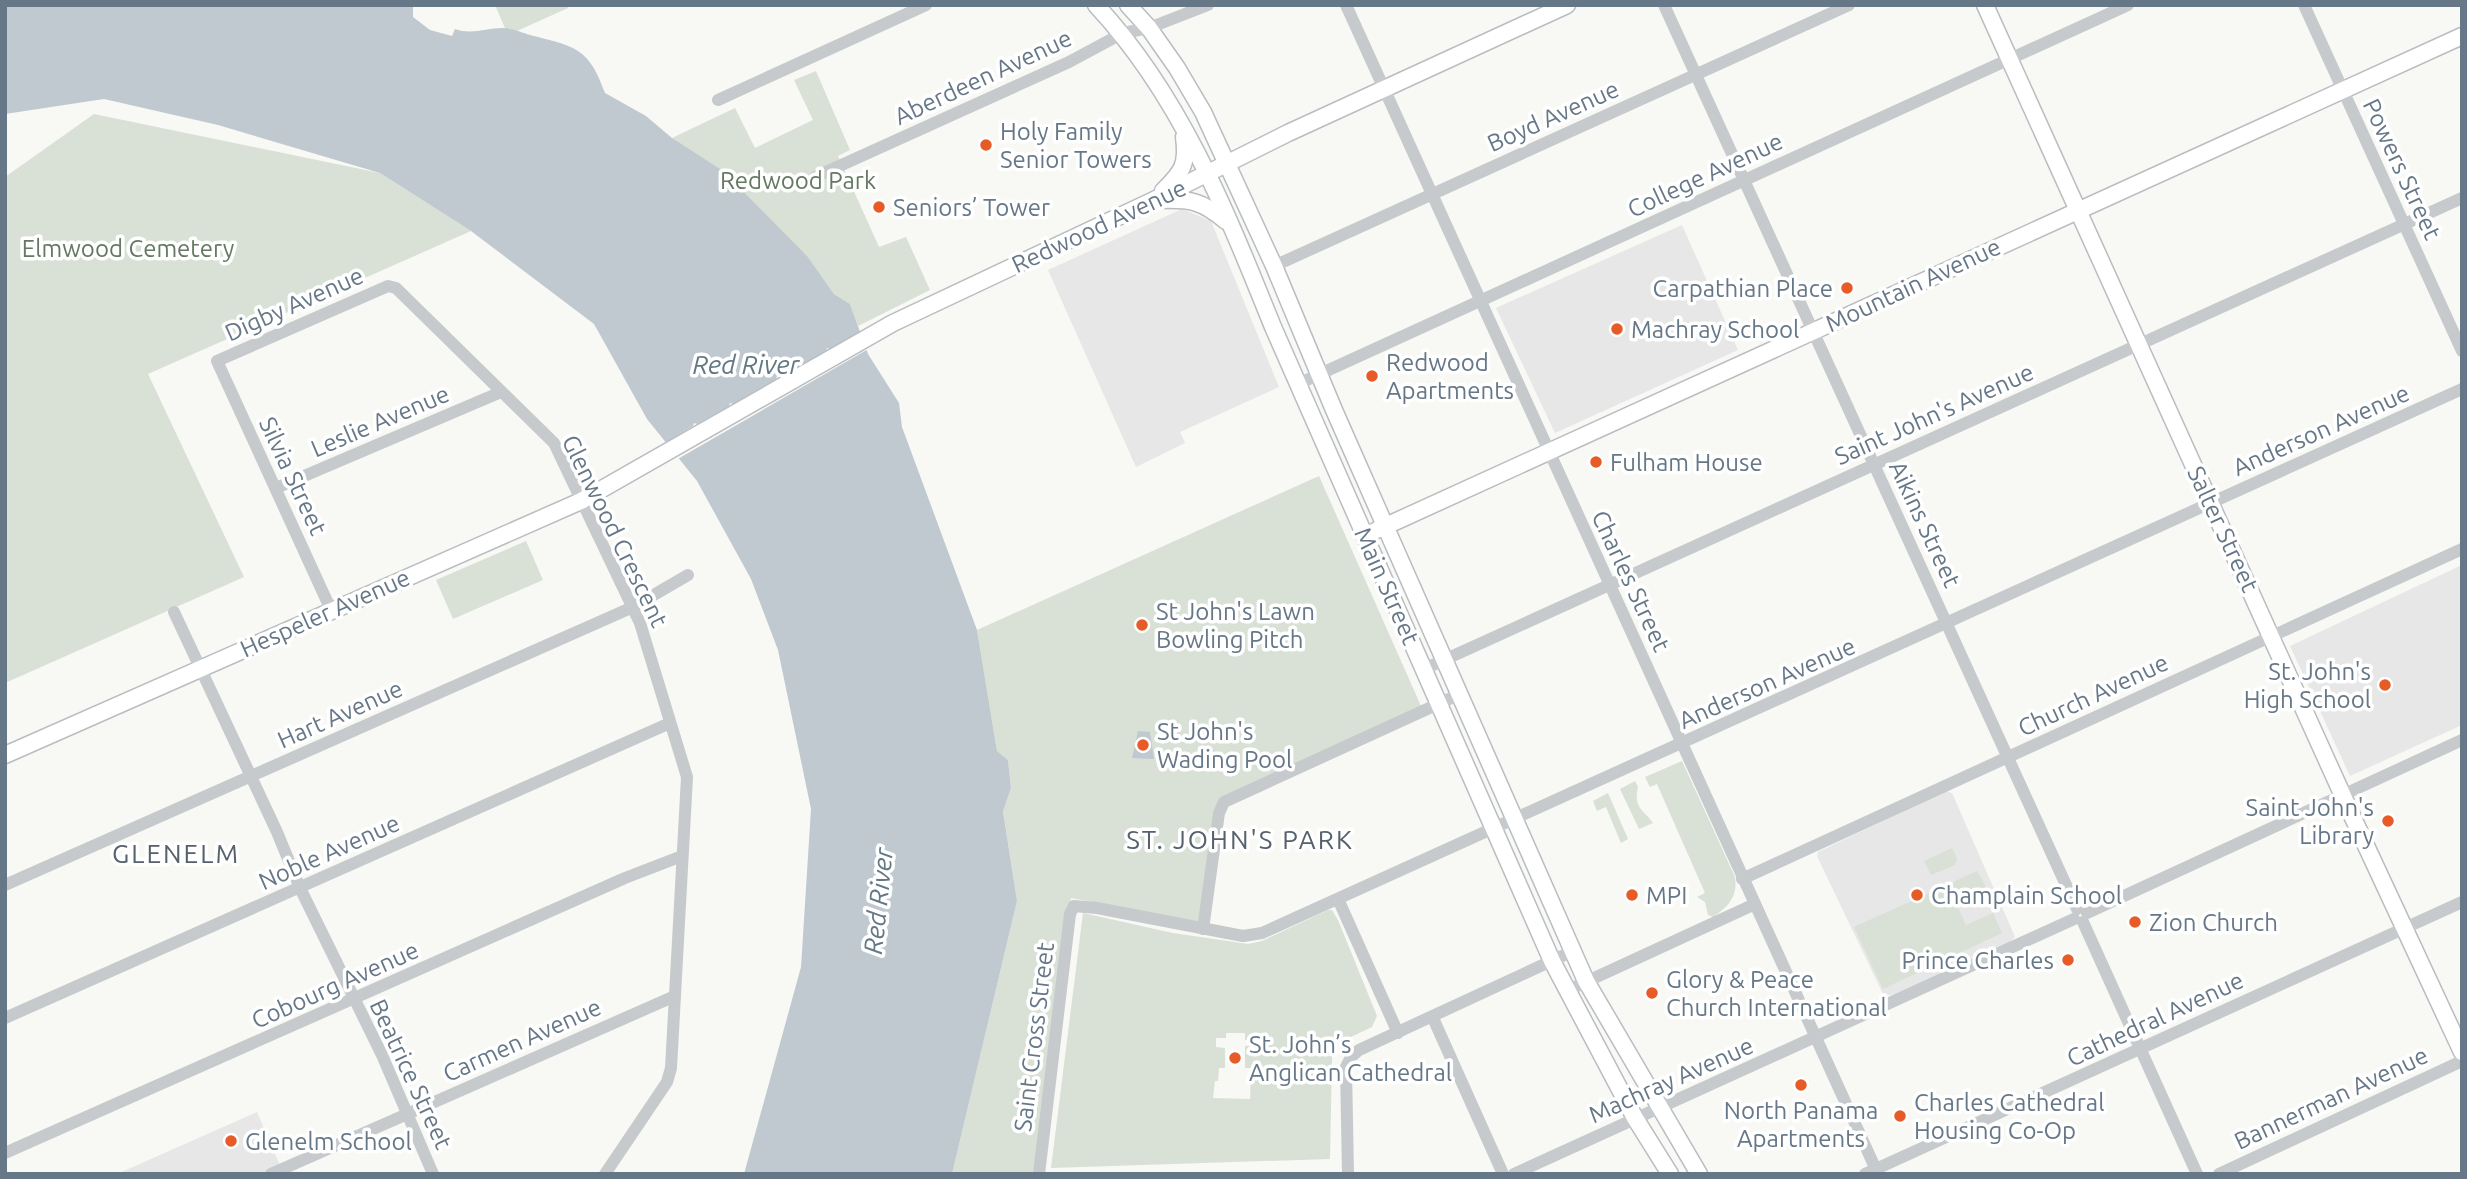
<svg xmlns="http://www.w3.org/2000/svg" width="2467" height="1179" font-family="Ubuntu,sans-serif">
  <rect width="100%" height="100%" fill="#f8f8f5"/>
  <g fill="#e6e7e6">
    <path d="M1182,209L1211,221L1279,387L1180,432L1185,443L1136,467L1048,270Z"/>
    <path d="M1682,225L1738,350L1555,433L1496,308Z"/>
    <path d="M2462,565V725L2350,776L2290,646Z"/>
    <path d="M1946,791L1952,793L2015,937L2010,942L1895,994L1884,996L1817,856L1818,852Z"/>
    <path d="M257,1112L282,1170L273,1174H117Z"/>
  </g>
  <g fill="#d9e0d6" fill-rule="evenodd">
    <path d="M495,5H566L568,8L508,35Z"/>
    <path d="M816,71L850,150L838,156L879,247L906,237L930,290L858,326L850,304L834,294L808,257L672,138L735,108L755,148L813,120L794,80Z"/>
    <path d="M94,114L380,173L471,231L148,374L244,577L5,683V177Z"/>
    <path d="M1319,476L1421,706L1220,799L1198,922L1071,898L1034,1174H952L1017,901L1003,810L1011,788L1008,760L997,751L977,630Z"/>
    <path d="M526,541L543,580L453,619L436,580Z"/>
    <path d="M1682,761L1735,877C1738,897 1728,907 1713,917L1708,915L1705,902L1697,897L1705,893L1657,784L1650,787L1645,777Z"/>
    <path d="M1635,781L1638,787C1633,808 1643,809 1653,823L1639,829L1620,789Z"/>
    <path d="M1608,793L1628,839L1621,843L1606,807L1597,811L1593,801Z"/>
    <path d="M1952,848L1957,859L1955,865L1931,875L1924,861Z"/>
    <path d="M1977,871L1987,889L1982,894L1970,898L1954,890L1952,885L1955,881Z"/>
    <path d="M1947,885L1966,925L1993,913L2002,933L1883,989L1854,927Z"/>
    <path d="M1328,910H1332L1338,920L1377,1016L1372,1027L1336,1044L1332,1057L1330,1159L1051,1168L1083,913L1173,933L1248,944L1262,941ZM1226,1033H1245V1040H1250V1046H1245V1068H1251L1250,1099L1213,1098L1215,1081H1218L1219,1068H1225V1048L1216,1047V1038H1226Z"/>
  </g>
  <g fill="#c0c9cf">
    <path d="M5,5H413V17L430,30L452,36L455,29C472,35 486,28 503,28C513,28 525,34 534,36C577,47 589,49 605,93L646,116L672,138L723,171L808,257L834,294L850,304L868,354L899,403L902,427L977,630L997,751L1008,760L1011,788L1003,811L1017,901L952,1174H744L801,967L811,809L778,650L751,579L697,481L647,419L594,324L471,231L380,173L218,125L104,99L5,114Z"/>
    <path d="M1138,731L1150,732L1154,759L1132,758Z"/>
  </g>
  <path fill="#f8f8f5" d="M863,330L870,348L676,460L663,444L693,426L694,423L697,424L729,406L730,403L733,404L776,379L778,373L784,375L826,351L827,348L830,349Z"/>
  <g fill="none" stroke-linecap="round" stroke-linejoin="round">
    <g stroke="#b9bdc1" stroke-width="19">
      <g id="major">
        <path d="M1096,5C1181,96 1227,213 1273,327L1552,961L1635,1118L1670,1174"/>
        <path d="M1128,5L1149,28L1177,68L1203,112L1274,266L1334,410L1586,981L1699,1174"/>
        <path d="M1985,5L2348,807L2462,1052"/>
        <path d="M1163,191C1182,172 1188,165 1184,137"/>
        <path d="M1160,200C1191,199 1202,201 1226,221"/>
        <path d="M1377,530L2462,36"/>
        <path d="M5,755L581,501L893,323L1154,200L1288,133L1567,5"/>
      </g>
    </g>
    <g stroke="#c6cacd" stroke-width="12">
      <path d="M1346,5L1878,1174"/>
      <path d="M1664,5L2077,909"/>
      <path d="M2304,5L2462,351"/>
      <path d="M718,100L926,5"/>
      <path d="M815,177L1069,62L1123,33L1149,28L1208,5"/>
      <path d="M1274,266L1849,5"/>
      <path d="M1298,384L2128,5"/>
      <path d="M276,488L501,392"/>
      <path d="M331,610L217,361L388,286L396,288L554,443L640,623L687,777L671,1068L667,1082L605,1174"/>
      <path d="M174,612L277,832L300,888L382,1055L433,1174"/>
      <path d="M1424,669L2462,198"/>
      <path d="M1742,879L2462,549"/>
      <path d="M5,885L633,607L688,575"/>
      <path d="M1338,899L1398,1033"/>
      <path d="M2087,913L2462,740"/>
      <path d="M2083,922L2197,1174"/>
      <path d="M1203,929L1219,813L1224,802L1460,694"/>
      <path d="M1566,991L1755,904"/>
      <path d="M5,1018L670,723"/>
      <path d="M1433,1018L1503,1174"/>
      <path d="M5,1153L625,878L682,856"/>
      <path d="M271,1174L675,996"/>
      <path d="M1039,1174L1070,914L1074,906L1097,908L1243,936L1262,933L2462,389"/>
      <path d="M1348,1174L1346,1067L1351,1057L1359,1050L1573,951"/>
      <path d="M1514,1174L2074,919"/>
      <path d="M1865,1174L2462,902"/>
      <path d="M2219,1174L2462,1061"/>
    </g>
    <use href="#major" stroke="#fff" stroke-width="16"/>
  </g>
  <g fill="#e75b27" stroke="#fff" stroke-width="2.5">
    <circle cx="986" cy="145" r="7"/>
    <circle cx="879" cy="207" r="7"/>
    <circle cx="1847" cy="288" r="7"/>
    <circle cx="1617" cy="329" r="7"/>
    <circle cx="1372" cy="376" r="7"/>
    <circle cx="1596" cy="462" r="7"/>
    <circle cx="1142" cy="625" r="7"/>
    <circle cx="2385" cy="685" r="7"/>
    <circle cx="1143" cy="745" r="7"/>
    <circle cx="2388" cy="821" r="7"/>
    <circle cx="1632" cy="895" r="7"/>
    <circle cx="1917" cy="895" r="7"/>
    <circle cx="2135" cy="922" r="7"/>
    <circle cx="2068" cy="960" r="7"/>
    <circle cx="1652" cy="993" r="7"/>
    <circle cx="1235" cy="1058" r="7"/>
    <circle cx="1801" cy="1085" r="7"/>
    <circle cx="1900" cy="1116" r="7"/>
    <circle cx="231" cy="1141" r="7"/>
  </g>
  <g text-anchor="middle" dominant-baseline="central" stroke-width="7" stroke-linejoin="round" paint-order="stroke">
    <g font-size="24" fill="#667787" stroke="#fff">
      <text transform="translate(983 77) rotate(-25)">Aberdeen Avenue</text>
      <text transform="translate(1553 116) rotate(-24)">Boyd Avenue</text>
      <text transform="translate(2402 169) rotate(65)">Powers Street</text>
      <text transform="translate(1705 175) rotate(-25)">College Avenue</text>
      <text transform="translate(1099 226) rotate(-25)">Redwood Avenue</text>
      <text transform="translate(1913 285) rotate(-25)">Mountain Avenue</text>
      <text transform="translate(294 304) rotate(-24)">Digby Avenue</text>
      <text transform="translate(1934 414) rotate(-24)">Saint John's Avenue</text>
      <text transform="translate(380 421) rotate(-23)">Leslie Avenue</text>
      <text transform="translate(2321 430) rotate(-24)">Anderson Avenue</text>
      <text transform="translate(293 476) rotate(65)">Silvia Street</text>
      <text transform="translate(1925 524) rotate(65)">Aikins Street</text>
      <text transform="translate(2223 529) rotate(65)">Salter Street</text>
      <text transform="translate(615 531) rotate(64)">Glenwood Crescent</text>
      <text transform="translate(1631 581) rotate(65)">Charles Street</text>
      <text transform="translate(1387 586) rotate(66)">Main Street</text>
      <text transform="translate(325 613) rotate(-24)">Hespeler Avenue</text>
      <text transform="translate(1767 683) rotate(-24)">Anderson Avenue</text>
      <text transform="translate(2093 695) rotate(-25)">Church Avenue</text>
      <text transform="translate(340 714) rotate(-24)">Hart Avenue</text>
      <text transform="translate(329 852) rotate(-24)">Noble Avenue</text>
      <text transform="translate(335 985) rotate(-24)">Cobourg Avenue</text>
      <text transform="translate(2155 1019) rotate(-25)">Cathedral Avenue</text>
      <text transform="translate(1034 1037) rotate(-83)">Saint Cross Street</text>
      <text transform="translate(522 1040) rotate(-24)">Carmen Avenue</text>
      <text transform="translate(411 1074) rotate(65)">Beatrice Street</text>
      <text transform="translate(1671 1080) rotate(-24)">Machray Avenue</text>
      <text transform="translate(2331 1098) rotate(-25)">Bannerman Avenue</text>
    </g>
    <g font-size="24" fill="#667787" stroke="#fff" text-anchor="start">
      <text x="1000" y="131">Holy Family<tspan x="1000" dy="28">Senior Towers</tspan></text>
      <text x="893" y="207">Seniors’ Tower</text>
      <text x="1833" y="288" text-anchor="end">Carpathian Place</text>
      <text x="1631" y="329">Machray School</text>
      <text x="1386" y="362">Redwood<tspan x="1386" dy="28">Apartments</tspan></text>
      <text x="1610" y="462">Fulham House</text>
      <text x="1156" y="611">St John's Lawn<tspan x="1156" dy="28">Bowling Pitch</tspan></text>
      <text x="2371" y="671" text-anchor="end">St. John's<tspan x="2371" dy="28">High School</tspan></text>
      <text x="1157" y="731">St John's<tspan x="1157" dy="28">Wading Pool</tspan></text>
      <text x="2374" y="807" text-anchor="end">Saint John's<tspan x="2374" dy="28">Library</tspan></text>
      <text x="1646" y="895">MPI</text>
      <text x="1931" y="895">Champlain School</text>
      <text x="2149" y="922">Zion Church</text>
      <text x="2054" y="960" text-anchor="end">Prince Charles</text>
      <text x="1666" y="979">Glory &amp; Peace<tspan x="1666" dy="28">Church International</tspan></text>
      <text x="1249" y="1044">St. John’s<tspan x="1249" dy="28">Anglican Cathedral</tspan></text>
      <text x="1914" y="1102">Charles Cathedral<tspan x="1914" dy="28">Housing Co-Op</tspan></text>
      <text x="1801" y="1110" text-anchor="middle">North Panama<tspan x="1801" dy="28">Apartments</tspan></text>
      <text x="245" y="1141">Glenelm School</text>
    </g>
    <g font-size="24" fill="#657962" stroke="#fff">
      <text x="798" y="180">Redwood Park</text>
      <text x="128" y="248">Elmwood Cemetery</text>
    </g>
    <g font-size="26" font-style="italic" fill="#637883" stroke="#fff">
      <text x="746" y="364">Red River</text>
      <text transform="translate(878 901) rotate(-84)">Red River</text>
    </g>
    <g font-size="26" letter-spacing="2" fill="#55616c" stroke="#fff">
      <text x="1240" y="839">ST. JOHN'S PARK</text>
      <text x="176" y="853">GLENELM</text>
    </g>
  </g>
  <rect width="2467" height="1179" fill="none" stroke="#667787" stroke-width="14"/>
</svg>
